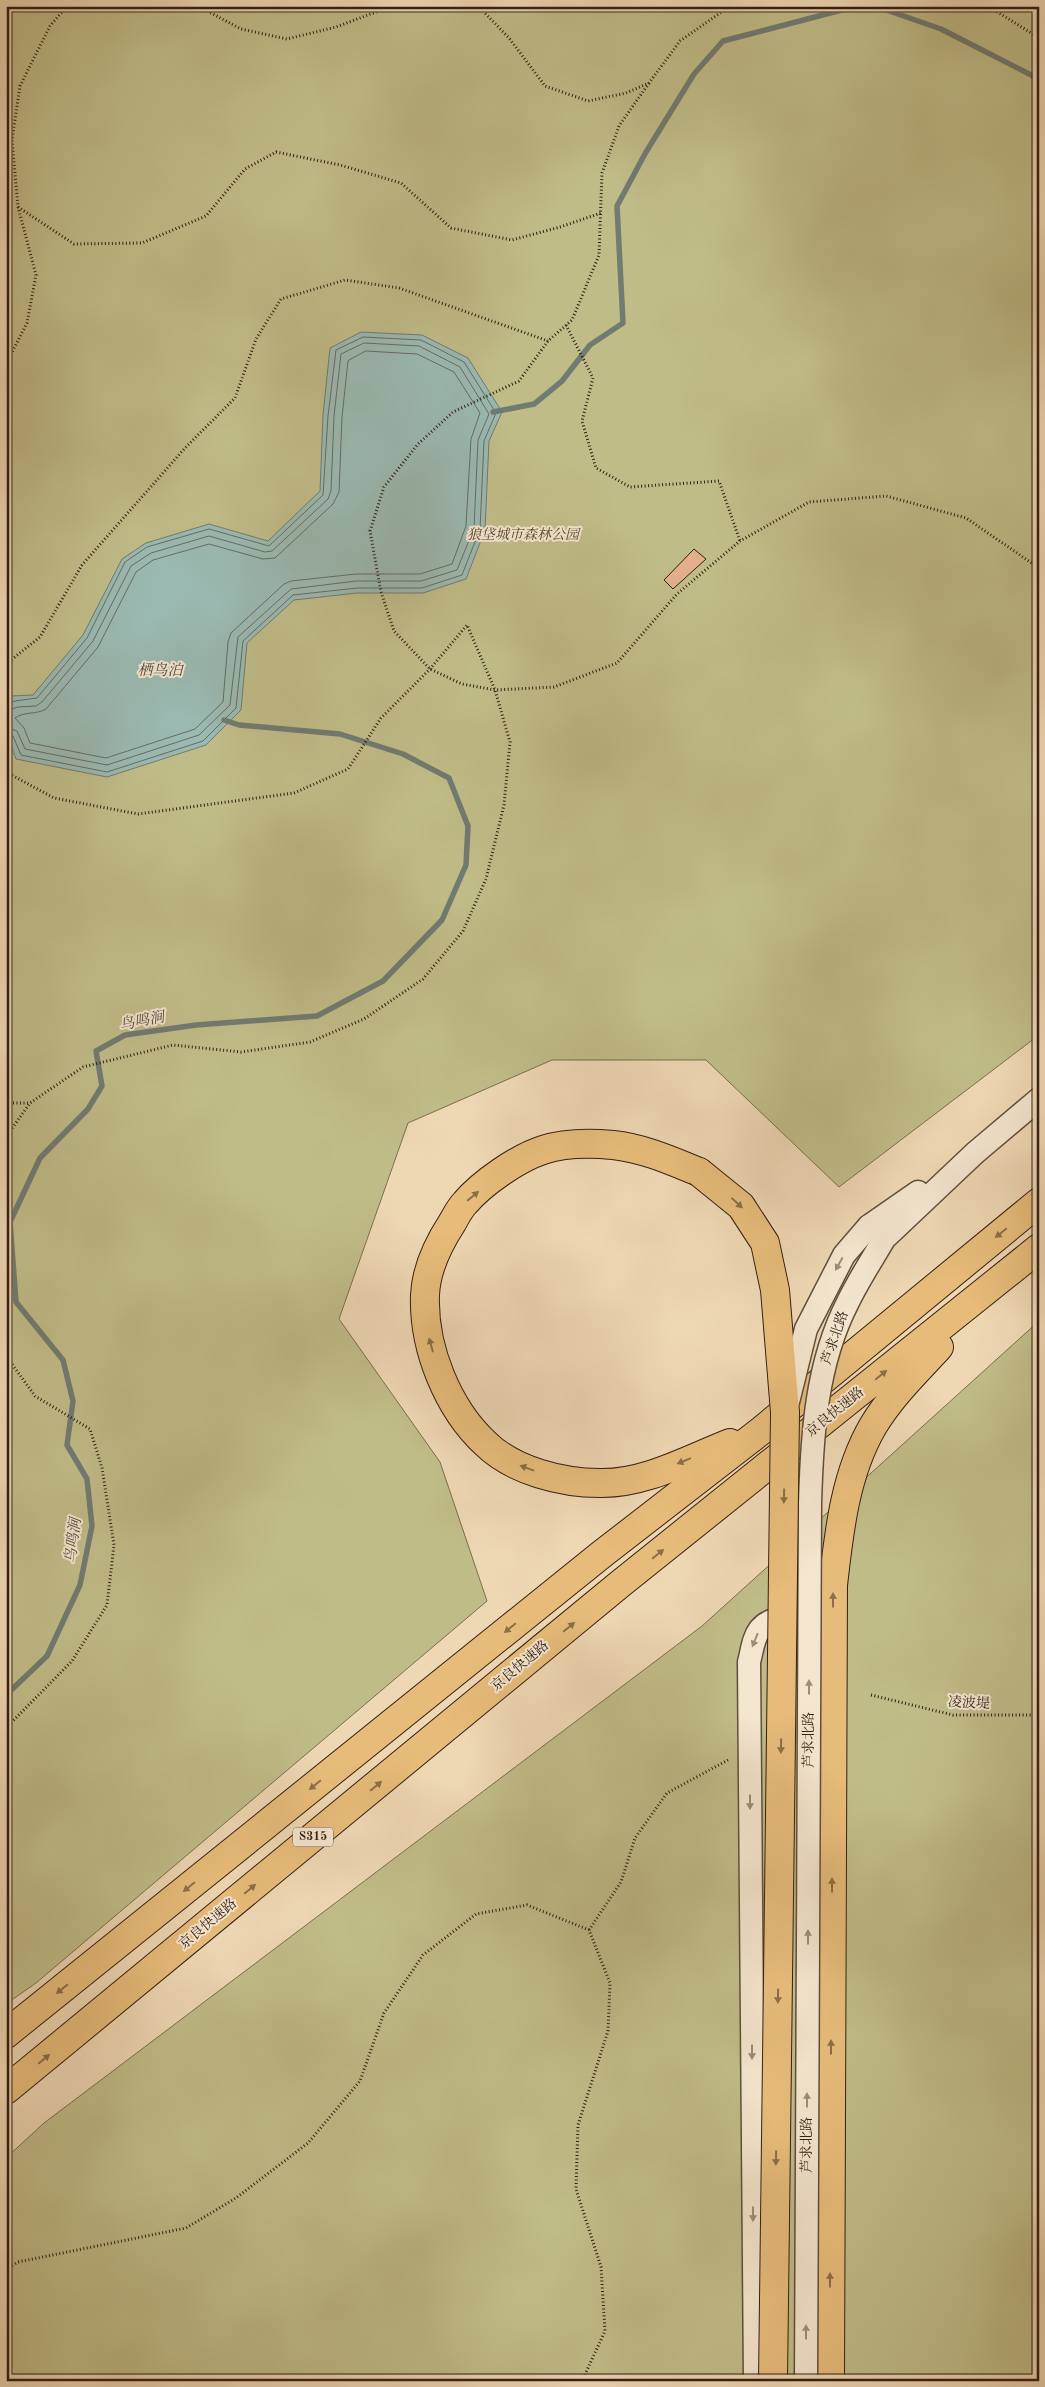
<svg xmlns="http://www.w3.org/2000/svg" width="1045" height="2387" font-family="'Old Standard TT','Noto Serif SC',serif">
  <rect width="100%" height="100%" fill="#eed7b3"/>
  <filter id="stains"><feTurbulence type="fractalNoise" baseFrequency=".004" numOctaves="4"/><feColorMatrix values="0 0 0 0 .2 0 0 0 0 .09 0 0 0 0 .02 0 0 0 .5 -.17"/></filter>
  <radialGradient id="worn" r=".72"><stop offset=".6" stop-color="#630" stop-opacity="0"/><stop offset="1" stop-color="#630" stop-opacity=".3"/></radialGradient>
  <g fill="#c0bc88" stroke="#796e4e">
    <path d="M6,6H1039V1035L839,1187L706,1060H552L408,1123L339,1319L440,1462L487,1601L36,1983L6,2004Z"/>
    <path d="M1039,1321V2381H6V2158L44,2123L702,1626Z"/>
  </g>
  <path fill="#9ab9b1" stroke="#707b72" d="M361,332L422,335L468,358L502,412L489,441L485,530L466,579L423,593H357L294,600L247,643L241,710L206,745L107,777L16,759C9,740 0,713 11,696L33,695L83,635L122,559L146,543L209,524L268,541L320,491L323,415L330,348Z"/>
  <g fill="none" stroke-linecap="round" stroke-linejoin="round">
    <g stroke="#666c62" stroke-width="1">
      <path d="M366,351L417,354L454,372L480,413L471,439L466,526L452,564L420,574H356L291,581L284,584L231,633L228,642L223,702L195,729L106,758L30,743L24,728L15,718C25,711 36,715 46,709L98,647L136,572L153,560L209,544L263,559L275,558L333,504L339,492L342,417L348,361Z"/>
      <path d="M6,705L15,701L37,698L87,638L125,562L147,547L209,529L269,546L323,495L328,416L336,350L363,337L421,340L464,362L496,413L484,441L480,529L462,575L422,588H357L293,595L243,641L236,708L203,741L107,772L21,755L13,736L6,733"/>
      <path d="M6,711L18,707L36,706L42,702L93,641L131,566L151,553L209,536L265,552L272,551L328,499L331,491L334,416L341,354L364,343L419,346L460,367L489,414L478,440L474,528L457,570L421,581H356L291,589L238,637L230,705L199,735L107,765L25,749L17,731L6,727"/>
    </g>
    <g stroke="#707b72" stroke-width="5.5">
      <path d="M875,6L941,29L1039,79"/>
      <path d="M493,412L534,404L562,381L590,345L623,323L617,206L646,152L694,74L723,41L857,6"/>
      <path d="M6,1695L47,1656L80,1585L92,1526L87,1479L67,1445L73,1401L63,1360L16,1302L10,1222L40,1158L88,1109L102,1086L96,1051L125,1035L196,1025L317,1016L383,981L442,920L466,865L468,826L449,778L403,754L340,734L239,725L224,720"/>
    </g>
  </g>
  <path fill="#e3ae8a" stroke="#321f14" d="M694,549L706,559L673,589L664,580Z"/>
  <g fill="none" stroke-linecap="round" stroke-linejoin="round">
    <g stroke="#614d3c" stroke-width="25">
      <g id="minor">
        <path d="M869,1226L918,1192"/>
        <path d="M884,1239L975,1153L1039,1099"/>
        <path d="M755,2381L749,1662C752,1651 753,1638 760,1629C776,1610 810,1620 821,1638"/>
      </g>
    </g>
    <g stroke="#321f14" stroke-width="30">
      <g id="trunk">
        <path d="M699,1172C672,1161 643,1148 613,1145C591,1143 564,1143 543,1150C518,1158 482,1183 465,1203C460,1208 456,1216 452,1223C439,1243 426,1270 425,1295C423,1348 448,1409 486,1444C514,1471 562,1483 600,1483C645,1484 689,1459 730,1443"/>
        <path d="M6,2034L602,1554L762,1430L1039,1202"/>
        <path d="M6,2090L620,1584L1039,1248"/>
        <path d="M830,2381L833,1585C839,1532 845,1474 873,1426C891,1396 916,1372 939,1347"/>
      </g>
    </g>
    <g stroke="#321f14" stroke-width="3" stroke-dasharray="1 2.5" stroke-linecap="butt">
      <path d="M198,6L241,29L287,39L336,27L392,6"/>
      <path d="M478,6L509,38L545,86L588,101L626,93L649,83L680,41L730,6"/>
      <path d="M988,6L1039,38"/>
      <path d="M649,83L619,126L602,173L599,255L572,320L548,341L519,381L453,412L418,444L384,487L370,531L381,592L394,631L430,669L462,684L495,690L554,687L617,663L677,594L740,541L809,502L886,496L966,518L1039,568"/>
      <path d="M6,143L12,140"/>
      <path d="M18,207L74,244L142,243L206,216L245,169L276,152L340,165L401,183L451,228L512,240L560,227L601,213"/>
      <path d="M566,325L593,378L582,421L596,468L630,487L719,481L740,541"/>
      <path d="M6,364L27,323L36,275L18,207L12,140L20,86L50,26L67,6"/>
      <path d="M6,664L40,637L82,565L185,448L235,398L256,339L281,299L345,280L399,288L548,341"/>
      <path d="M6,772L54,798L138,814L294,793L348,769L381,718L430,669L467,625L495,690L510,742L504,805L486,879L463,931L423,979L364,1019L310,1042L241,1052L173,1045L83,1067L30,1103L6,1137"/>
      <path d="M6,1103H30"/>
      <path d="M6,1356L35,1396L90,1429L102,1468L114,1545L107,1605L72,1661L6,1728"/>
      <path d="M871,1695L953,1715H1039"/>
      <path d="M589,1930L621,1882L635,1838L667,1793L728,1760"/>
      <path d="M6,2269L18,2262L186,2228L236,2198L308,2143L360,2081L384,2013L423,1955L476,1914L527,1905L589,1930L610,1983L608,2031L578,2125L576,2189L601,2267L605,2331L582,2381"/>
    </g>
    <use href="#minor" stroke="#f4e5ce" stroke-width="22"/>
    <use href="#trunk" stroke="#e7bc7a" stroke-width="28"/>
    <g stroke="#614d3c" stroke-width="25" stroke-linecap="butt">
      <g id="minor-bridge">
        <path d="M788,1402L806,1329L844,1255L869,1226"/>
        <path d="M806,2381L810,1503C812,1435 816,1364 848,1302C858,1281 872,1260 884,1239"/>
      </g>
    </g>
    <g stroke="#321f14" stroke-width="30" stroke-linecap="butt">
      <path id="trunk-bridge" d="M699,1172L741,1206L765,1243L775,1290L785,1412L773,2381"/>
    </g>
    <use href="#minor-bridge" stroke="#f4e5ce" stroke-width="22"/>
    <use href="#trunk-bridge" stroke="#e7bc7a" stroke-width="28"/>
  </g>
  <defs><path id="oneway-solid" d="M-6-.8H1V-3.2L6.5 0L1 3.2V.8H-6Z" transform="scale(1.25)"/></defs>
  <g fill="#8c6e47">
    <use href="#oneway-solid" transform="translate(473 1196) rotate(-40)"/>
    <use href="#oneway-solid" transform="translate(737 1203) rotate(43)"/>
    <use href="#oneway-solid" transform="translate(1001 1233) rotate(141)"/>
    <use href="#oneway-solid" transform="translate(431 1345) rotate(-105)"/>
    <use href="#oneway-solid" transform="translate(881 1375) rotate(-39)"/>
    <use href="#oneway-solid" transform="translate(684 1461) rotate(158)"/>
    <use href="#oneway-solid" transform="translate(527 1468) rotate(-160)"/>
    <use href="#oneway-solid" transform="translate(784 1496) rotate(91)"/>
    <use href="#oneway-solid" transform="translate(658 1554) rotate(-39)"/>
    <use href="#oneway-solid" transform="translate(833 1600) rotate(-90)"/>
    <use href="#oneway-solid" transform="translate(569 1627) rotate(-40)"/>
    <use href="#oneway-solid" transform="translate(510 1628) rotate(141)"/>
    <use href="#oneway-solid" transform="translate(781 1746) rotate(91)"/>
    <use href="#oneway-solid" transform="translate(315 1785) rotate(141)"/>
    <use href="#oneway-solid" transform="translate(376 1786) rotate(-40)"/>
    <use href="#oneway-solid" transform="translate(832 1885) rotate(-90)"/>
    <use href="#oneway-solid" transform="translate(189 1887) rotate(141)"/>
    <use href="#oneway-solid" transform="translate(250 1889) rotate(-40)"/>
    <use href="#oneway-solid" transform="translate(62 1989) rotate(141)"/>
    <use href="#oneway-solid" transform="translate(778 1996) rotate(91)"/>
    <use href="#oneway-solid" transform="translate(831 2047) rotate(-90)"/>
    <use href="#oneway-solid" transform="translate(44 2059) rotate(-40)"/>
    <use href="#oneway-solid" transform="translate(776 2158) rotate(91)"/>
    <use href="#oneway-solid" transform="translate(830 2280) rotate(-90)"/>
  </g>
  <g fill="#9d8c7a">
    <use href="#oneway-solid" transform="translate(839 1264) rotate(119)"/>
    <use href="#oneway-solid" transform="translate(755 1640) rotate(112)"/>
    <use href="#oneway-solid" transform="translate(809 1687) rotate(-90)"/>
    <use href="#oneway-solid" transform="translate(750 1802) rotate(90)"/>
    <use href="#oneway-solid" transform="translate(808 1937) rotate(-90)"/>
    <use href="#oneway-solid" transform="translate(752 2052) rotate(90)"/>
    <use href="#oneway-solid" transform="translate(807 2100) rotate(-90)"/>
    <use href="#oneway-solid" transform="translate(753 2214) rotate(90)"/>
    <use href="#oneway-solid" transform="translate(806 2332) rotate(-90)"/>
  </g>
  <g text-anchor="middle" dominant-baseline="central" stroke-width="4" stroke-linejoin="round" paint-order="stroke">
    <rect fill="#f4e5ce" stroke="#6c5a4c" stroke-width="1" x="293" y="1827.5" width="40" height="19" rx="4"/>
    <g font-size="12" font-weight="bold" fill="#321f14">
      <text x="313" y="1837">S315</text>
    </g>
    <g font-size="14" font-style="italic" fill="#564631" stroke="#f4e5ce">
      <text x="523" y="535">狼垡城市森林公园</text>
    </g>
    <g font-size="14" fill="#321f14" stroke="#f4e5ce">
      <text transform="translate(835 1338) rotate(-71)">芦求北路</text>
      <text transform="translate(835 1412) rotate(-39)">京良快速路</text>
      <text transform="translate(520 1666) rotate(-40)">京良快速路</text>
      <text transform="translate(969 1703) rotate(3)">凌波堤</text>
      <text transform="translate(809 1740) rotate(-90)">芦求北路</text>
      <text transform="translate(208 1924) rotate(-40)">京良快速路</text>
      <text transform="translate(807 2145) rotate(-90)">芦求北路</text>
    </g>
    <g font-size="15" font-style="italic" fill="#514d43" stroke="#f4e5ce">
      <text x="160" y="671">栖鸟泊</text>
      <text transform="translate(142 1022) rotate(-11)">鸟鸣涧</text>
      <text transform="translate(74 1541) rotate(-83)">鸟鸣涧</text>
    </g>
  </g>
  <rect width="1045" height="2387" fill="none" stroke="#eed7b3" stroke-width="25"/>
  <rect x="8" y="8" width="1030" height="2372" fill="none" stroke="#321f14" stroke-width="2.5"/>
  <rect x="12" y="12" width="1020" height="2362" fill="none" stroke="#321f14"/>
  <rect width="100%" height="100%" filter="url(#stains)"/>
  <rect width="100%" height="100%" fill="url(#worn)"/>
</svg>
